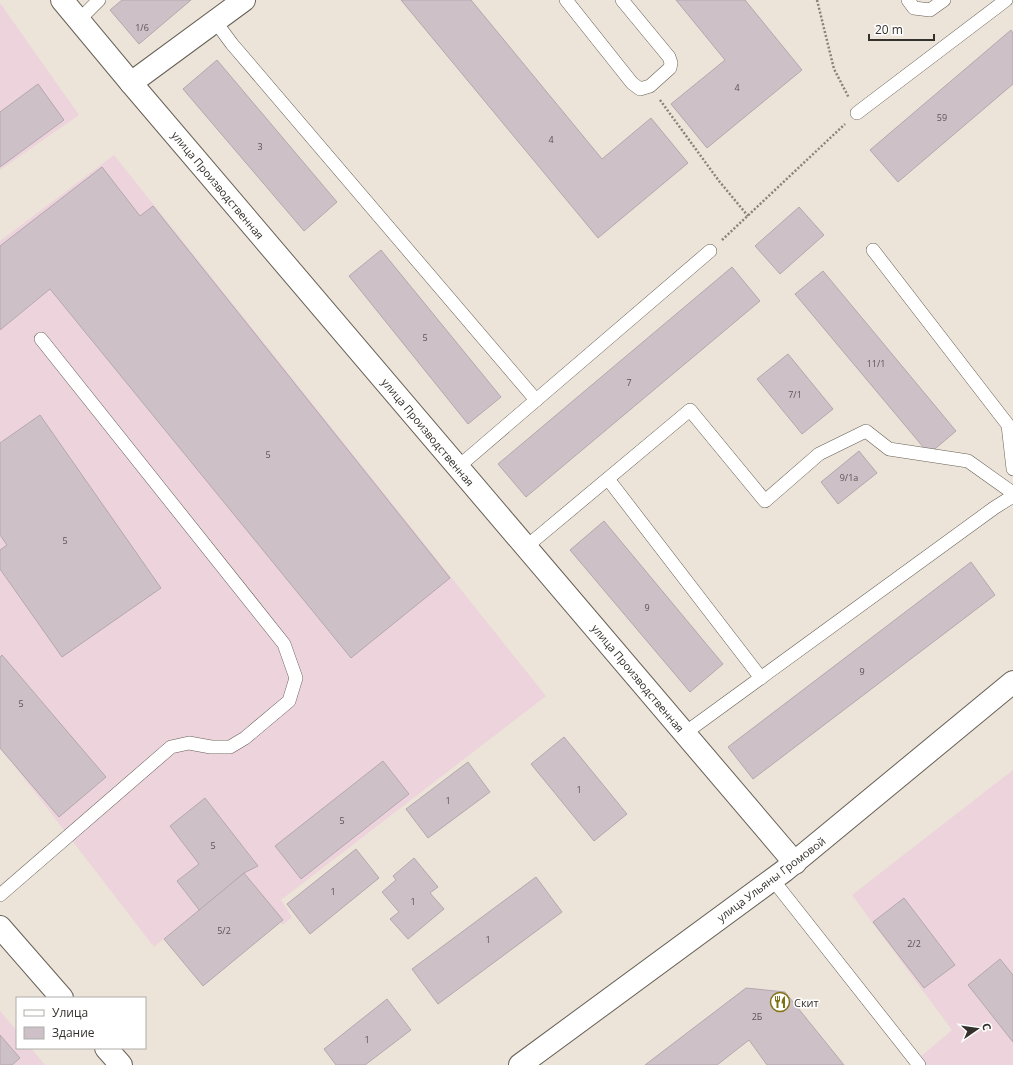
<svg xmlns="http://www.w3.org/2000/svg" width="1013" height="1065" font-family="'Open Sans',sans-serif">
  <rect width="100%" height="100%" fill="#ece4d8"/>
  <g fill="#edd3db">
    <path d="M0,3L79,115L0,170Z"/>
    <path d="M114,155L546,696L281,900L292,917L283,925L244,873L154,947L0,747V241Z"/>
    <path d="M1013,770V1065H911L952,1030L852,895Z"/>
    <path d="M0,1011L17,1031V1048H31L45,1065H0Z"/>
  </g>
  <g fill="#cec0c7" stroke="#b4a7ae">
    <path d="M122,0H191L139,44L110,10Z"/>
    <path d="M401,0H471L602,159L651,118L688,163L598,238Z"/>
    <path d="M676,0H745L802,70L707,148L671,104L725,60Z"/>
    <path d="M1011,30L1013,33V84L898,182L870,150Z"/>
    <path d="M217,60L337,202L304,231L183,89Z"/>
    <path d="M38,84L64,120L0,167V112Z"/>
    <path d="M102,167L140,216L153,206L450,578L351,658L50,289L0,330V246Z"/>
    <path d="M799,207L824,235L780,274L755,246Z"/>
    <path d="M381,250L501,397L468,424L349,276Z"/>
    <path d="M732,267L760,301L526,497L498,464Z"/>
    <path d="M823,271L956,431L929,454L795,294Z"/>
    <path d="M788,354L833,409L802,434L757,379Z"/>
    <path d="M40,415L161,588L62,657L0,569V550L7,545L0,535V443Z"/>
    <path d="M859,451L877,473L838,504L821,482Z"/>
    <path d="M604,521L723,664L690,692L570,550Z"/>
    <path d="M971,562L995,595L753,779L728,747Z"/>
    <path d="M2,655L106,777L59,817L0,748V657Z"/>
    <path d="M564,737L627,814L594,841L531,764Z"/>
    <path d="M383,761L409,794L301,879L275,846Z"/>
    <path d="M468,762L490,792L428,838L406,809Z"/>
    <path d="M205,798L258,866L244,873L200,911L177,881L199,864L170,826Z"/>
    <path d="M356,849L379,878L310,934L287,904Z"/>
    <path d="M414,858L438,887L430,893L444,909L408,939L390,919L399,912L382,892L396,880L393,876Z"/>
    <path d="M244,873L283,920L203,986L164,939Z"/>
    <path d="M536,877L562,912L438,1004L412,969Z"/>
    <path d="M904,898L955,965L924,988L873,922Z"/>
    <path d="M1000,959L1013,975V1042L968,985Z"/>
    <path d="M746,988L785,992L844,1065H767L749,1040L717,1065H645Z"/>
    <path d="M387,999L411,1030L365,1065H336L324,1049Z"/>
    <path d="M0,1035L20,1058L12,1065H0Z"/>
  </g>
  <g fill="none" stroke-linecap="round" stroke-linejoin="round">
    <g stroke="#676056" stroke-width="14">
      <g id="service">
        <path d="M566,0L632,83L640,89L650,86L670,68L671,63L669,57L622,0"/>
        <path d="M908,0L914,8L930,10L944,0"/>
        <path d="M79,20L99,0"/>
        <path d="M215,21L232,44L536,400"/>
        <path d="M857,113L1006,0"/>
        <path d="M873,250L1008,425L1013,469"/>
        <path d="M458,467L710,251"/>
        <path d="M608,479L761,678"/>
        <path d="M526,547L690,410L765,501L819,454L866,431L889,449L968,461L1013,493"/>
        <path d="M685,733L994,508L1013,496"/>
        <path d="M773,880L919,1065"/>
        <path d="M0,895L171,747L189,743L211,747H230L245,738L289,701L296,678L284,644L41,339"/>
      </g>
    </g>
    <g stroke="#676056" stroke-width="24">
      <g id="minor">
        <path d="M62,0L131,83L795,863"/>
        <path d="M131,83L244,0"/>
        <path d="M0,927L62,998"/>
        <path d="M106,1048L121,1065"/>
        <path d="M520,1065L784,871L1013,682"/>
      </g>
    </g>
    <g stroke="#88827a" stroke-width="2.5" stroke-dasharray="2 2" stroke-linecap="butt">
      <path d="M817,0L834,69L849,98"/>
      <path d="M660,100L719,181L748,216"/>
      <path d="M722,240L845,124"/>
    </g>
    <use href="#service" stroke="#fff" stroke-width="13"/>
    <use href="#minor" stroke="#fff" stroke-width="22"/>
  </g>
  <defs>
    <g id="restaurant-ring" transform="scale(1)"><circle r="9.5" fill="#fff" stroke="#807315" stroke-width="1.5"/><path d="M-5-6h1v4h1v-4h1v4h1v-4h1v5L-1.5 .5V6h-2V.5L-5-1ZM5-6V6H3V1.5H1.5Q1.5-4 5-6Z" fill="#807315"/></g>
  </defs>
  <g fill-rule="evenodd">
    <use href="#restaurant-ring" x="780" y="1002"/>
  </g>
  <g text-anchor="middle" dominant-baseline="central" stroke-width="3" stroke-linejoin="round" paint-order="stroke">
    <g font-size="9" fill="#5a5553">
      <text x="142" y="27">1/6</text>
      <text x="737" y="87">4</text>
      <text x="942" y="117">59</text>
      <text x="551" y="139">4</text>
      <text x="260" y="146">3</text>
      <text x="425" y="337">5</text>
      <text x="876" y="363">11/1</text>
      <text x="629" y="382">7</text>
      <text x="795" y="394">7/1</text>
      <text x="268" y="454">5</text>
      <text x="849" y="477">9/1а</text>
      <text x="65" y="540">5</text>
      <text x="647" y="607">9</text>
      <text x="862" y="671">9</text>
      <text x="21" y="703">5</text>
      <text x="579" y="789">1</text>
      <text x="448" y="800">1</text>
      <text x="342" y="820">5</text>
      <text x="213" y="845">5</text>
      <text x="333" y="891">1</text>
      <text x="413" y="901">1</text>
      <text x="224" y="930">5/2</text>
      <text x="488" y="939">1</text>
      <text x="914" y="943">2/2</text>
      <text x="757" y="1016">2Б</text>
      <text x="367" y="1039">1</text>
    </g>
    <g font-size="11" fill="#34312c" stroke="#fff">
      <text transform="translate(218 185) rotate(50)">улица Производственная</text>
      <text transform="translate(428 432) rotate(50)">улица Производственная</text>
      <text transform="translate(638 678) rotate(50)">улица Производственная</text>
      <text transform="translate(771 879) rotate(-37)">улица Ульяны Громовой</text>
    </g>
    <g font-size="11" fill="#34312c" stroke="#fff" text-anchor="start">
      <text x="794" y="1002">Скит</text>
    </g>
  </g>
  <rect x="16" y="997" width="130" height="52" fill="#ffffff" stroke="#aeadab"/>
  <rect x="24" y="1010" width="20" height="6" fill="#ffffff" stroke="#aeadab"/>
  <text x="52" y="1017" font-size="12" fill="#34312c">Улица</text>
  <rect x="24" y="1027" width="20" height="12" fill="#cec0c7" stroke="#aeadab"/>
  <text x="52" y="1037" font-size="12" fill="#34312c">Здание</text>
  <g transform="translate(977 1029) rotate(77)" stroke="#ffffff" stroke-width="3" paint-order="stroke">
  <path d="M0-3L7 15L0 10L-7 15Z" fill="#34312c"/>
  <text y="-6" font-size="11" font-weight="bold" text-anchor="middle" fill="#34312c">С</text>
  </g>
  <path d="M869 34v6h65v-6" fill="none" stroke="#34312c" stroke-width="2"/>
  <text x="875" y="34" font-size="12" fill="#34312c" stroke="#ffffff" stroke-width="3" paint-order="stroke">20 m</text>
</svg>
